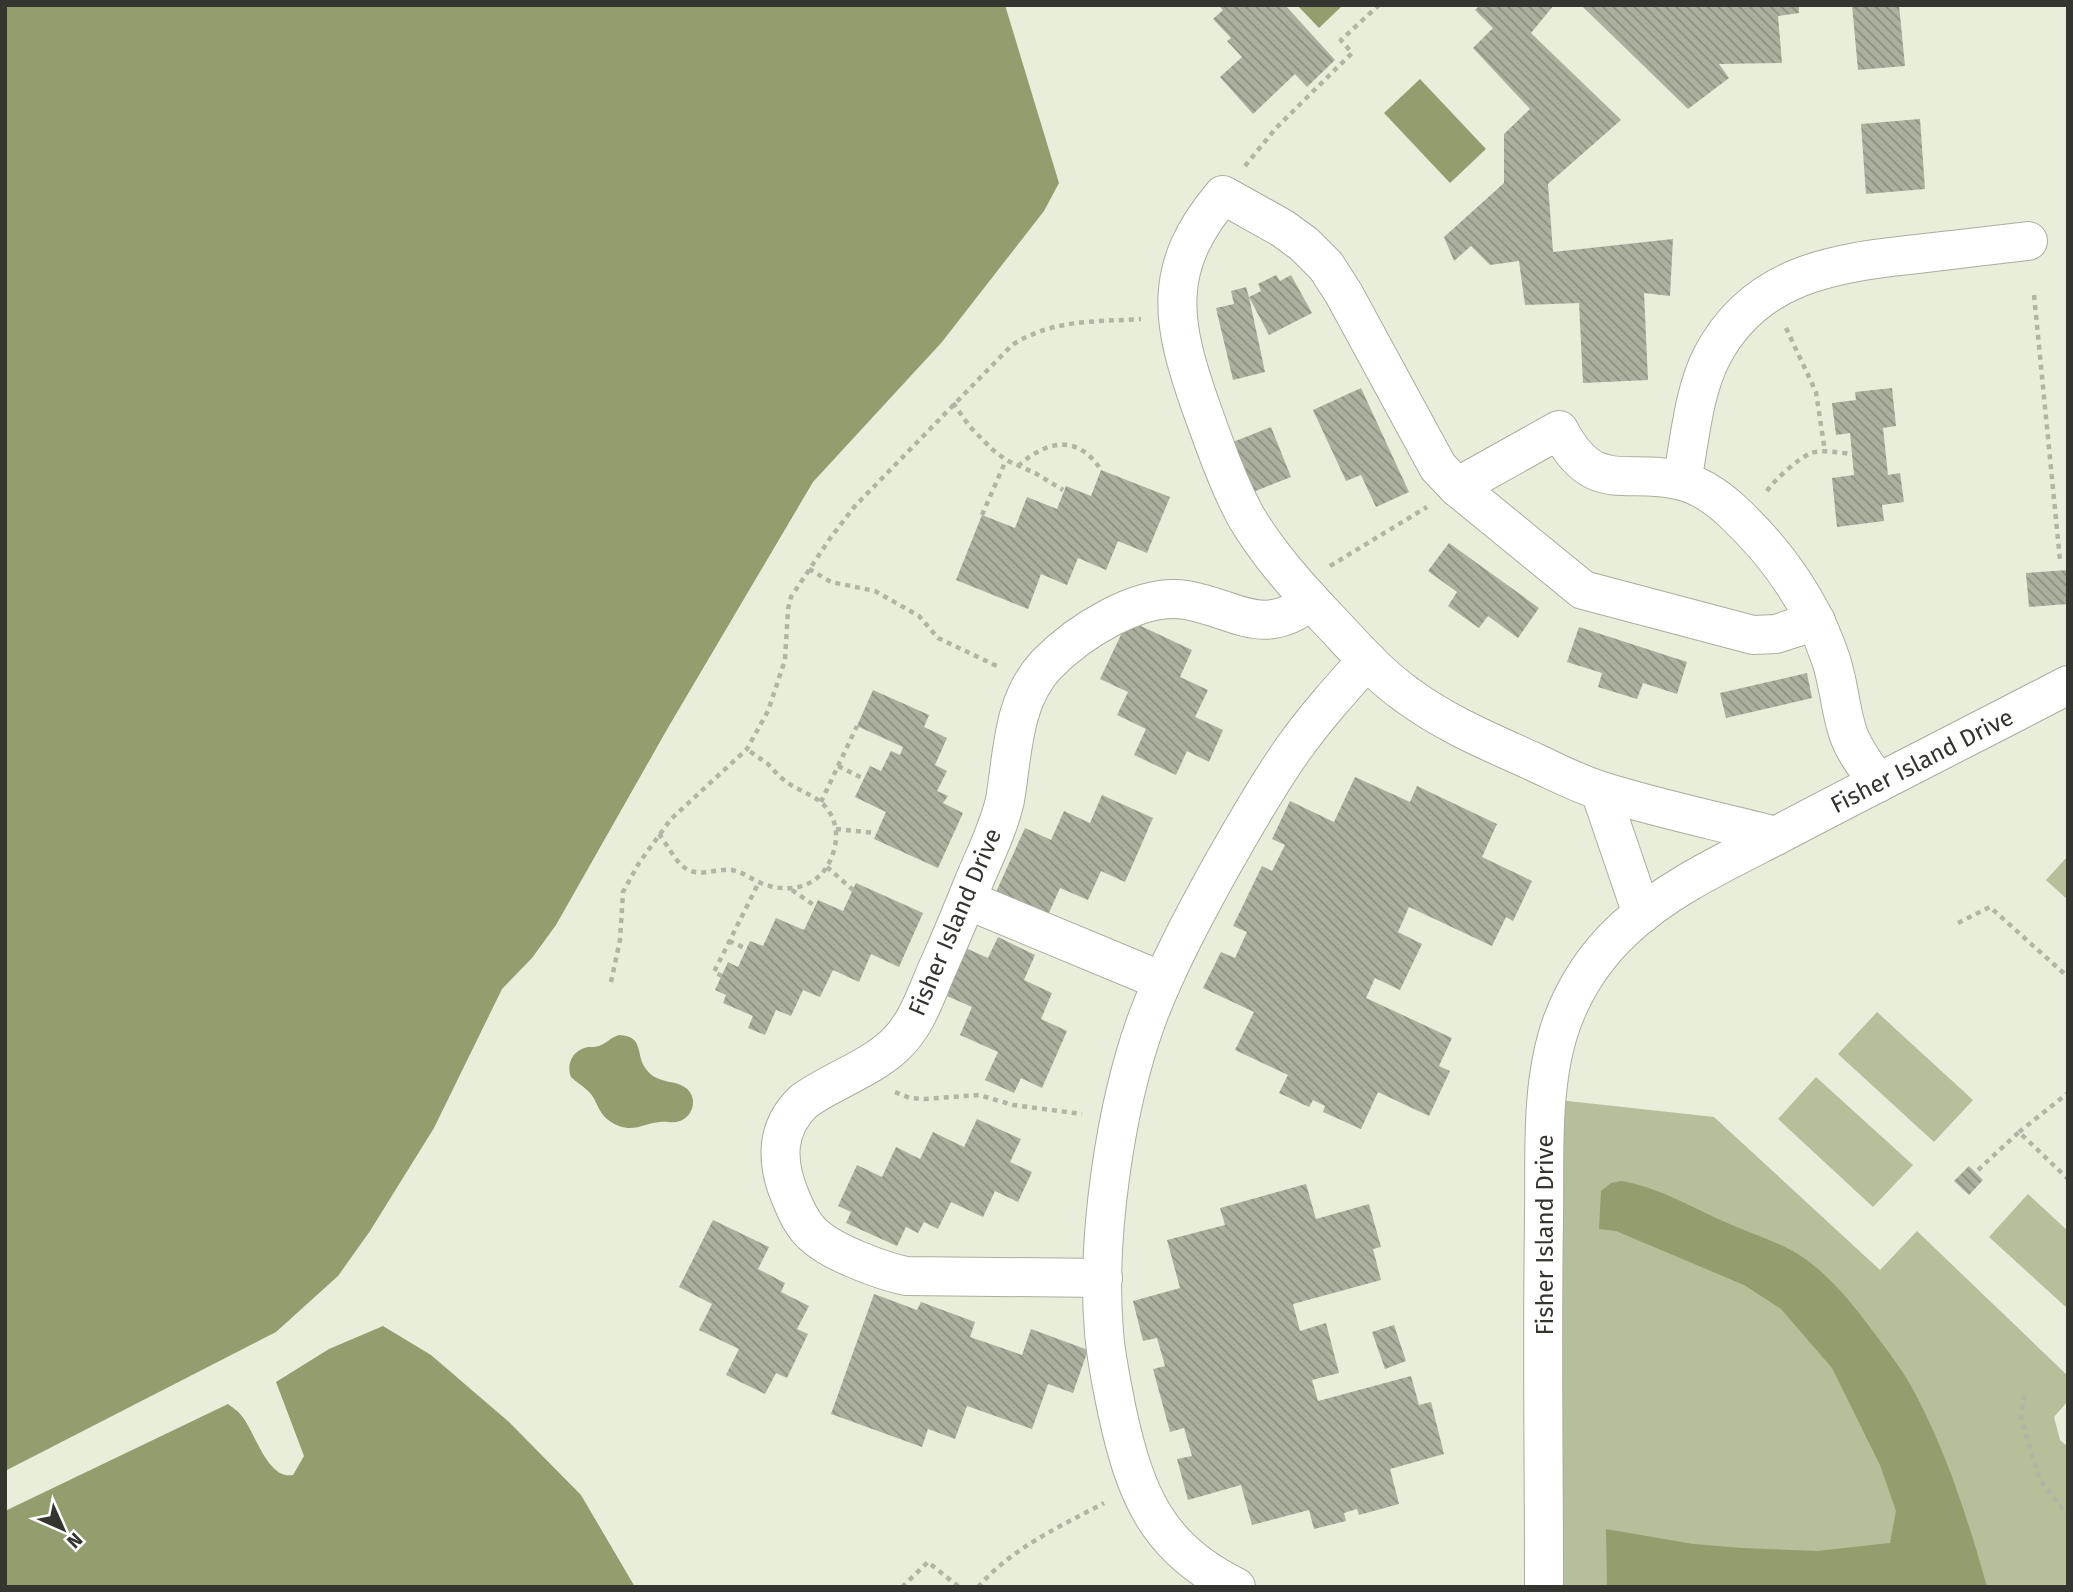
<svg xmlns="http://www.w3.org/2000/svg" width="2073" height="1592" font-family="'Fira Sans',sans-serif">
  <defs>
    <pattern id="building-back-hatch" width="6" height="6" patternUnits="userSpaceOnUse" patternTransform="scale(1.75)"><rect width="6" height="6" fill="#abb09f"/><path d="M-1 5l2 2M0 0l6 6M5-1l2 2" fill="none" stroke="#8c9082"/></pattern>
  </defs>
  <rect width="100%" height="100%" fill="#e9eedb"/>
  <g fill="#b5bf99">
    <path d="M2068,856V900L2046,880Z"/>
    <path d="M1877,1012L1973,1100L1934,1142L1838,1054Z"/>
    <path d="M1816,1077L1913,1165L1873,1207L1778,1119Z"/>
    <path d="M1559,1100L1714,1117L1880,1270L1917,1231L2068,1376V1401L2054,1417L2060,1440L2068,1447V1587H1556Z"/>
    <path d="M2028,1194L2068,1231V1309L1989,1237Z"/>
  </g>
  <g fill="#929e6e">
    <path d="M5,5H1005L1059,183L1044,211L942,342L813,482L669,726L556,925L532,958L502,989L434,1128L370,1231L338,1276L276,1332L5,1471Z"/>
    <path d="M1297,5H1343L1319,28Z"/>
    <path d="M1420,79L1486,149L1450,183L1384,113Z"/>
    <path d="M619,1035C645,1036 635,1055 646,1069C658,1087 682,1077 691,1094C697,1106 689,1120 676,1122C671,1123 666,1121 660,1122C645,1123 635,1132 619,1126C596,1117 600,1102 588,1091C582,1085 576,1082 571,1077C566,1063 573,1050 588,1047C592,1047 596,1047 599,1046C607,1043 611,1037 619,1035Z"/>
    <path d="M1621,1181C1658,1187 1691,1207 1725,1222C1752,1234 1783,1243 1807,1260C1833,1280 1853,1304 1872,1330C1888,1351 1905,1373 1917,1397C1948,1457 1969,1522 1987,1587H1607L1606,1529L1693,1544L1742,1548L1817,1551L1890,1543L1896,1511L1880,1465L1832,1368L1781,1309L1744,1285L1616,1231L1599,1229L1601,1191L1611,1183Z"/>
    <path d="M383,1326L431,1355L509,1422L581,1495L635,1587H5V1511L228,1404C232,1407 238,1411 241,1415C255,1431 267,1480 293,1475L304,1456L276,1382L329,1349Z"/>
  </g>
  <g fill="url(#building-back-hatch)">
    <path d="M1218,5H1285L1335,60L1307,87L1295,74L1253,114L1220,77L1242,57L1227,41L1231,38L1213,19L1223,10Z"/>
    <path d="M1480,5H1554L1531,33L1621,120L1548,184L1553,252L1673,239L1670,296L1644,293L1648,380L1583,383L1579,303L1525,305L1519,261L1490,265L1471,246L1454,261L1444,237L1504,183V134L1530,109L1473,48L1493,28L1475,10Z"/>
    <path d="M1581,5H1799V13L1778,16L1782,63L1719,64L1729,78L1688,109Z"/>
    <path d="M1852,5H1899L1905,66L1858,70Z"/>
    <path d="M1920,119L1925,189L1866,194L1861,124Z"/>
    <path d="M1276,275L1280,281L1291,275L1312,313L1269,335L1249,297L1265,372L1233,380L1216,308L1234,304L1231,291L1246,287L1249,297L1261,291L1258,284Z"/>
    <path d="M1361,388L1409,492L1376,507L1361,475L1346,481L1313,410Z"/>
    <path d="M1892,388L1896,426L1883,428L1888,475L1900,473L1904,502L1882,505L1884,521L1837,527L1832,478L1854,475L1850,433L1836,435L1832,403L1856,400L1855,392Z"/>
    <path d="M1271,427L1291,477L1253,492L1233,442Z"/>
    <path d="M1101,470L1170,497L1147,553L1118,541L1106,570L1078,558L1067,585L1041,574L1028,609L956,580L982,515L1015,528L1027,497L1057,509L1066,486L1091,496Z"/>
    <path d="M1449,543L1539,608L1518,638L1488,616L1479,628L1448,606L1457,592L1428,571Z"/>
    <path d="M2068,570V604L2029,607L2026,573Z"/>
    <path d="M1128,620L1192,650L1180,677L1208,690L1195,717L1223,730L1209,762L1187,751L1176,775L1134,755L1146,729L1117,715L1128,692L1100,679Z"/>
    <path d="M1579,627L1687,662L1677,694L1643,683L1637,699L1598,687L1602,673L1567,662Z"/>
    <path d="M1807,673L1812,698L1726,718L1720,693Z"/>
    <path d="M873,690L929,715L924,727L947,738L935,765L947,771L937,791L948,796L943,803L963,813L938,868L874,839L886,812L855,797L870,766L881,771L891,751L900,755L903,747L857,726Z"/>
    <path d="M1355,777L1410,802L1417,786L1497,824L1482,857L1532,881L1513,921L1506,917L1492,946L1409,907L1398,932L1422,944L1400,990L1375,978L1366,998L1452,1038L1439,1066L1450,1071L1429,1116L1378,1092L1361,1129L1323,1112L1325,1106L1313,1100L1309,1107L1279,1093L1288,1075L1235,1050L1254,1012L1203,988L1221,952L1235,958L1247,932L1233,926L1262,866L1272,871L1285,845L1272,839L1290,801L1334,822Z"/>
    <path d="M1102,795L1153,818L1125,882L1101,871L1088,900L1060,888L1048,915L996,892L1025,828L1051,840L1064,811L1090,823Z"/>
    <path d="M856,883L923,913L899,967L871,954L859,982L833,970L820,997L803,990L791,1016L776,1010L765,1035L748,1028L753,1016L723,1003L726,995L715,990L728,962L738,967L750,941L763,946L776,918L804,930L818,900L843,911Z"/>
    <path d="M998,937L1035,955L1024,980L1052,993L1041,1019L1067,1031L1042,1088L1021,1078L1014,1093L985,1080L998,1052L960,1035L972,1007L940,993L961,946L988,958Z"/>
    <path d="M977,1119L1021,1139L1010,1162L1032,1172L1018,1202L995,1191L983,1217L951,1202L938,1229L924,1222L918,1233L906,1227L897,1246L846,1223L851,1212L838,1206L857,1165L882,1177L896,1147L920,1159L933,1132L964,1147Z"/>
    <path d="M1969,1166L1983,1180L1969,1195L1954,1181Z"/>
    <path d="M1306,1184L1316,1219L1369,1204L1381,1247L1373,1249L1381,1280L1293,1304L1300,1331L1326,1323L1339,1373L1312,1380L1318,1401L1411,1376L1419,1405L1431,1402L1444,1454L1390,1469L1399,1504L1359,1515L1357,1509L1344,1513L1346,1521L1314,1529L1309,1510L1252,1525L1241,1485L1188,1500L1177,1459L1192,1456L1184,1428L1170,1432L1153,1369L1165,1366L1157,1338L1143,1341L1133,1301L1180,1288L1167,1240L1225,1225L1220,1208Z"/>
    <path d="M713,1220L769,1247L758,1269L785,1283L781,1292L809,1306L797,1329L808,1334L787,1378L776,1373L765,1394L726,1375L739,1349L699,1330L712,1304L679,1287Z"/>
    <path d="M874,1294L917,1310L921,1302L975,1322L970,1337L1022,1355L1031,1329L1088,1350L1073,1393L1048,1384L1032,1429L967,1406L955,1439L928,1429L922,1447L831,1414Z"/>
    <path d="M1394,1325L1406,1361L1385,1369L1372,1332Z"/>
  </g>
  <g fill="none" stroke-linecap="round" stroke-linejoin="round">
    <g stroke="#a9ae9c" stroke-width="40">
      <g id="minor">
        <path d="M1682,481C1690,440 1693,393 1712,356C1755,274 1833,263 1917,254C1954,250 1991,245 2028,241"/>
        <path d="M1457,487L1559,430C1595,498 1626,466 1682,481C1701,486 1717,497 1732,511C1776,552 1812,602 1831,660C1839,684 1840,709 1848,733C1854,751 1867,767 1878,783"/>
        <path d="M1600,791L1642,914"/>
        <path d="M1776,836C1718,821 1659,809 1602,791C1578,784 1556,772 1534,762C1490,742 1446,724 1407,695C1377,674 1353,645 1327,618C1297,586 1267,553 1245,515C1227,481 1214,443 1201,407C1171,322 1161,268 1223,195L1282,228L1304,244L1326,266L1344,294L1438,467L1457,487L1583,590L1753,635L1776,634L1816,621"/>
        <path d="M967,900L1162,981"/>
        <path d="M1103,1278L906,1276C882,1271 834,1253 816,1237C803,1227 796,1211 790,1196C776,1162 775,1128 804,1101C832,1081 869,1069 894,1046C917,1025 926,994 938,967C951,938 963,909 975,879C986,853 999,827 1005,800C1013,753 1012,702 1046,665C1077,633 1140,592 1186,600C1238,609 1262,639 1311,601"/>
        <path d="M1236,1587C1156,1548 1135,1493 1117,1411C1112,1385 1106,1359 1104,1332C1096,1239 1115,1107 1147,1019C1167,966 1194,916 1221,867C1244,827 1266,787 1293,749C1315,718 1341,689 1367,660"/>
        <path d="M1544,1587C1544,1464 1542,1340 1544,1217C1545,1154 1540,1083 1562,1022C1575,987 1597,954 1624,929C1670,886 1732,859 1787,830C1880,781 1974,734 2068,685"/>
      </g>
    </g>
    <g stroke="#b0b5a5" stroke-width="4.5" stroke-dasharray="5 5" stroke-linecap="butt">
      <path d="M1245,166L1276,128L1352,53L1341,40L1379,5"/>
      <path d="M2034,295L2060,560"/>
      <path d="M1786,328L1816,392L1825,452"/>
      <path d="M953,403L970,427L993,450L1006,460L1035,473L1063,490"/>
      <path d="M1018,466C1047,440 1078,434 1101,470"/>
      <path d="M1767,491C1774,480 1799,458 1811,453C1823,449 1840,453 1852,454"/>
      <path d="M982,515L1006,460"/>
      <path d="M1330,566L1427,507"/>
      <path d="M809,569L831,582L875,591L919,616L938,638L1001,668"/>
      <path d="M838,766L857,726"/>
      <path d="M821,802L838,766L864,779"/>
      <path d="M836,829L876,833"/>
      <path d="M659,834C667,844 674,860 685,868C700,878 716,868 732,870C743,872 751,879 761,883C790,895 821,887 832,856C838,841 838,824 828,810C817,794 798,792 784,780C778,776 774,770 769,765C762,759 754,755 747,749"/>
      <path d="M827,867L853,890"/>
      <path d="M792,890L815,906"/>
      <path d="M1958,923L1990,907L2068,977"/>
      <path d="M729,941L747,949"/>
      <path d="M722,976L714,972L759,882"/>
      <path d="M611,982L620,940L623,892L639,863L671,819L747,749L768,711L785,660L788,609L791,597L831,537L855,506L1012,345C1053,319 1094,322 1141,319"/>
      <path d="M895,1092L910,1098L924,1099L979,1095L1013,1105L1082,1114"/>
      <path d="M2019,1132L2068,1093"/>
      <path d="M1978,1170L2019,1132L2068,1179"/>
      <path d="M2024,1395L2021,1418L2040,1480L2068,1516"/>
      <path d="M902,1587L928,1562L959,1587"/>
      <path d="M978,1587C1012,1548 1059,1527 1104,1503"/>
    </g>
    <use href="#minor" stroke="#fff" stroke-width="38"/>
  </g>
  <g text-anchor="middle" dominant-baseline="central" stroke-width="7" stroke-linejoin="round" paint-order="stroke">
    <g font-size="24" fill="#33352e" stroke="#fff">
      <text transform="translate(1922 761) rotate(-27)">Fisher Island Drive</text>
      <text transform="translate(955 922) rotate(-67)">Fisher Island Drive</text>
      <text transform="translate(1545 1235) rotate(-90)">Fisher Island Drive</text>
    </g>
  </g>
  <rect width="2073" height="1592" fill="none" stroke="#33352e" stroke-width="14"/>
  <g transform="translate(63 1529) rotate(135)" stroke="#ffffff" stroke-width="5" paint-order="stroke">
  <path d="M0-5L12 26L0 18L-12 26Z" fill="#33352e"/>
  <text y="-10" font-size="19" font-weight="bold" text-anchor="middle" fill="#33352e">N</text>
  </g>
</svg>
